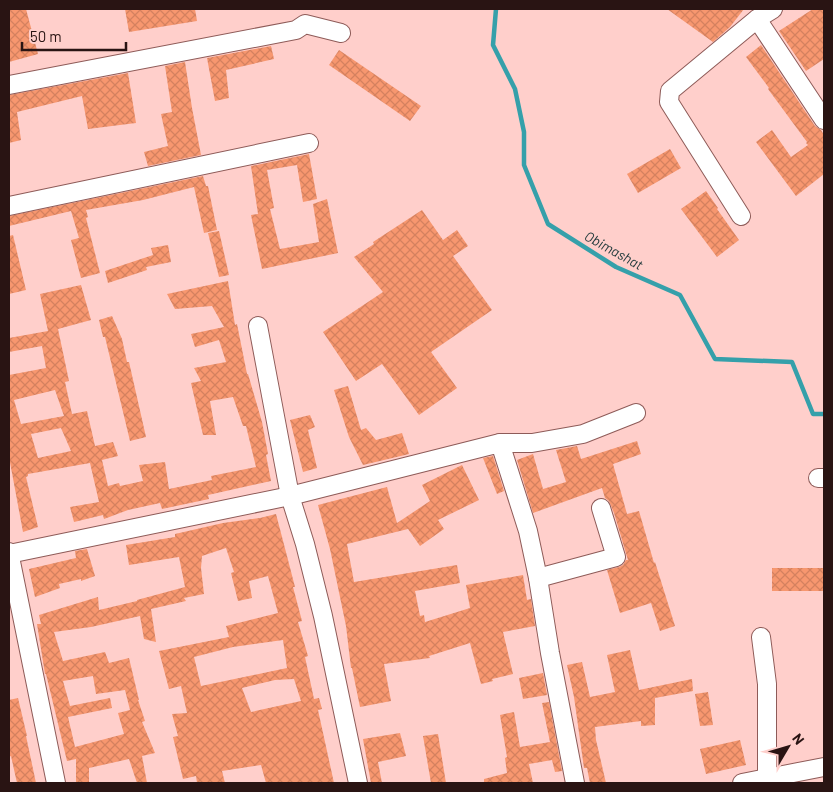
<svg xmlns="http://www.w3.org/2000/svg" width="833" height="792" font-family="Barlow,sans-serif">
  <defs>
    <pattern id="building-cross-hatch" width="8" height="8" patternUnits="userSpaceOnUse" patternTransform="scale(1.25)"><rect width="8" height="8" fill="#f7976f"/><path d="M0 0l8 8M0 8l8-8" fill="none" stroke="#d4815f"/></pattern>
  </defs>
  <rect width="100%" height="100%" fill="#ffcfcb"/>
  <g fill="none" stroke-linecap="round" stroke-linejoin="round">
    <path stroke="#35a0aa" stroke-width="4.5" d="M496,9L493,45L515,89L524,132V165L548,224L616,267L680,295L715,359L792,362L813,414H824"/>
  </g>
  <g fill="url(#building-cross-hatch)" fill-rule="evenodd">
    <path d="M9,9H26L38,54L9,62Z"/>
    <path d="M125,9H195L197,21L129,32Z"/>
    <path d="M667,9H744L730,27L713,42Z"/>
    <path d="M813,9H824V59L806,71L779,31Z"/>
    <path d="M761,45L815,126L821,130L824,135V174L796,196L756,142L772,130L791,157L808,145L806,143L807,142L768,89L769,88L746,57Z"/>
    <path d="M271,46L274,59L226,70L229,98L215,101L207,58Z"/>
    <path d="M339,50L421,106L410,121L329,65Z"/>
    <path d="M185,62L192,108L201,155L148,166L144,152L168,146L161,114L172,112L165,66Z"/>
    <path d="M128,73L136,123L88,129L82,96L17,112L21,140L9,143V95Z"/>
    <path d="M670,149L681,168L638,193L627,174Z"/>
    <path d="M309,154L317,199L303,202L297,165L267,170L274,208L270,209L280,249L319,242L313,204L327,199L338,253L262,269L251,215L258,214L251,166Z"/>
    <path d="M203,176L206,186H208L217,230L204,233L194,187L143,200L86,210L88,217L86,218L100,273L81,278L71,240L79,238L71,211L9,226V216Z"/>
    <path d="M706,191L718,208L717,209L739,240L717,257L681,209Z"/>
    <path d="M422,210L443,240L457,230L468,246L453,256L492,310L431,352L457,388L419,415L382,364L356,381L323,332L383,292L354,257L374,244L373,242Z"/>
    <path d="M219,231L229,275L219,277L208,233Z"/>
    <path d="M13,235L26,290L9,294V236Z"/>
    <path d="M168,245L171,262L146,267L147,270L108,283L105,271L153,255L151,248Z"/>
    <path d="M228,281L235,325L237,324L247,374H248L262,422L268,454L266,455L271,481L208,495L209,499L162,509L160,503L128,510L104,519L103,515L74,522L70,507L99,502L90,463L28,474V476L26,477L38,527L23,532L9,457V375L46,368L42,346L9,352V338L48,331L40,294L81,285L91,320L58,329L69,381L65,382L72,414L87,411L95,446L113,442L118,456L102,460L108,486L119,483L120,486L143,481L139,465L165,462L169,489L212,480L211,476L256,467L246,426H243L233,397L210,401L216,435H203L191,383L201,381L194,368L226,362L219,340L195,347L191,334L224,327L212,306L175,309L167,294ZM55,390L64,416L21,424L14,400ZM61,428L71,451L38,458L31,434Z"/>
    <path d="M112,316L122,339L127,362H129L146,437L130,441L105,337H103L99,320Z"/>
    <path d="M348,386L361,430L366,428L376,440L402,433L409,454L363,465L349,437L334,390Z"/>
    <path d="M310,415L315,427L308,430L317,468L303,472L290,420Z"/>
    <path d="M637,441L641,454L613,464L627,514L639,511L654,563L655,562L675,626L660,631L651,603L620,613L607,570L619,567L623,565L626,560H628L614,513L609,501L605,498L602,488L533,513L517,460L533,454L543,489L566,482L556,450L577,446L581,459Z"/>
    <path d="M493,456L504,491L497,494L483,458Z"/>
    <path d="M462,465L479,500L438,520L444,529L420,546L408,529L347,544L354,582L457,565L460,583L415,591L420,616L424,615L425,622L470,608L466,585L523,575L527,600L531,599L535,626L503,632L513,674L492,679L493,681L481,684L470,643L429,656L430,658L384,664L391,701L360,707L352,668H351L346,626L330,549L318,505L387,487L397,523L430,501L422,485Z"/>
    <path d="M276,514L287,556L295,587H293L302,621L298,622L308,656L305,657L314,699L319,698L322,709L318,710L334,783H266L261,765L222,771L225,783H197L196,776L183,779L173,737L178,736L172,714L187,713L181,686L169,689L159,651L229,637L226,626L278,613L268,576L249,581L252,598L238,601L231,573L234,572L226,548L202,556L201,568L204,594L184,598L186,601L151,609L156,642L144,639L140,616L91,627L54,632L63,661L105,652L109,663L129,658L139,700H138L145,721L142,722L155,753L142,756L147,783H137L129,759L89,768V783H76V759L67,761L46,674H45L37,624H41L39,615L98,597L99,610L137,601V600L185,587L179,557L129,565L126,545L175,537V534L223,523L260,518ZM283,640L287,668L201,686L194,657L233,647ZM93,676L96,694L125,690L130,710L118,713L124,734L75,747L68,717L112,708L110,698L70,706L63,681ZM294,679L301,701L251,712L242,688L275,680Z"/>
    <path d="M87,549L95,576L81,581V579L59,584L60,588L35,597L29,569L76,558L75,551Z"/>
    <rect x="772" y="568" width="52" height="23"/>
    <path d="M630,650L639,690L692,679L693,691L655,698V725L641,726V721L595,727L596,740L606,783H590L587,768H584L574,697L567,665L582,662L590,697L615,692L607,655Z"/>
    <path d="M543,673L547,695L523,699L519,678Z"/>
    <path d="M708,692L713,725L700,726L695,694Z"/>
    <path d="M18,698L27,736H26L36,783H17L11,756L9,757V700Z"/>
    <path d="M549,702L562,771L555,772L552,760L529,764L533,783H484V779L507,773L505,758L507,757L500,715L514,712L520,747L550,742L542,703Z"/>
    <path d="M400,733L406,756L378,762L382,783H371L363,739Z"/>
    <path d="M438,734L446,783H431L423,736Z"/>
    <path d="M740,740L746,765L706,774L700,749Z"/>
  </g>
  <g fill="none" stroke-linecap="round" stroke-linejoin="round">
    <g stroke="#8e5b58" stroke-width="20">
      <g id="minor">
        <path d="M757,19L824,120"/>
        <path d="M9,85L296,30L305,24L341,33"/>
        <path d="M9,206L309,143"/>
        <path d="M741,216L669,102L670,91L757,19L773,9"/>
        <path d="M258,326L290,496L305,544L323,616L358,783"/>
        <path d="M500,443H532L583,434L636,413"/>
        <path d="M818,478H824"/>
        <path d="M9,552L56,783"/>
        <path d="M9,554L290,496L500,443L528,531L538,578L550,653L575,783"/>
        <path d="M538,578L616,557L601,508"/>
        <path d="M761,637L767,684V779"/>
        <path d="M742,783L824,767"/>
      </g>
    </g>
    <use href="#minor" stroke="#fff" stroke-width="18"/>
  </g>
  <g text-anchor="middle" dominant-baseline="central" stroke-width="4" stroke-linejoin="round" paint-order="stroke">
    <g font-size="14" font-style="italic" fill="#1d3739" stroke="#ffcfcb">
      <text transform="translate(614 250) rotate(29)">Obimashat</text>
    </g>
  </g>
  <rect width="833" height="792" fill="none" stroke="#291413" stroke-width="20"/>
  <g transform="translate(788 747) rotate(52)" stroke="#ffcfcb" stroke-width="4" paint-order="stroke">
  <path d="M0-4L9 19L0 12L-9 19Z" fill="#291413"/>
  <text y="-8" font-size="14" font-weight="bold" text-anchor="middle" fill="#291413">N</text>
  </g>
  <path d="M22 42v8h104v-8" fill="none" stroke="#291413" stroke-width="2.5"/>
  <text x="30" y="42" font-size="15" fill="#291413" stroke="#ffcfcb" stroke-width="4" paint-order="stroke">50 m</text>
</svg>
